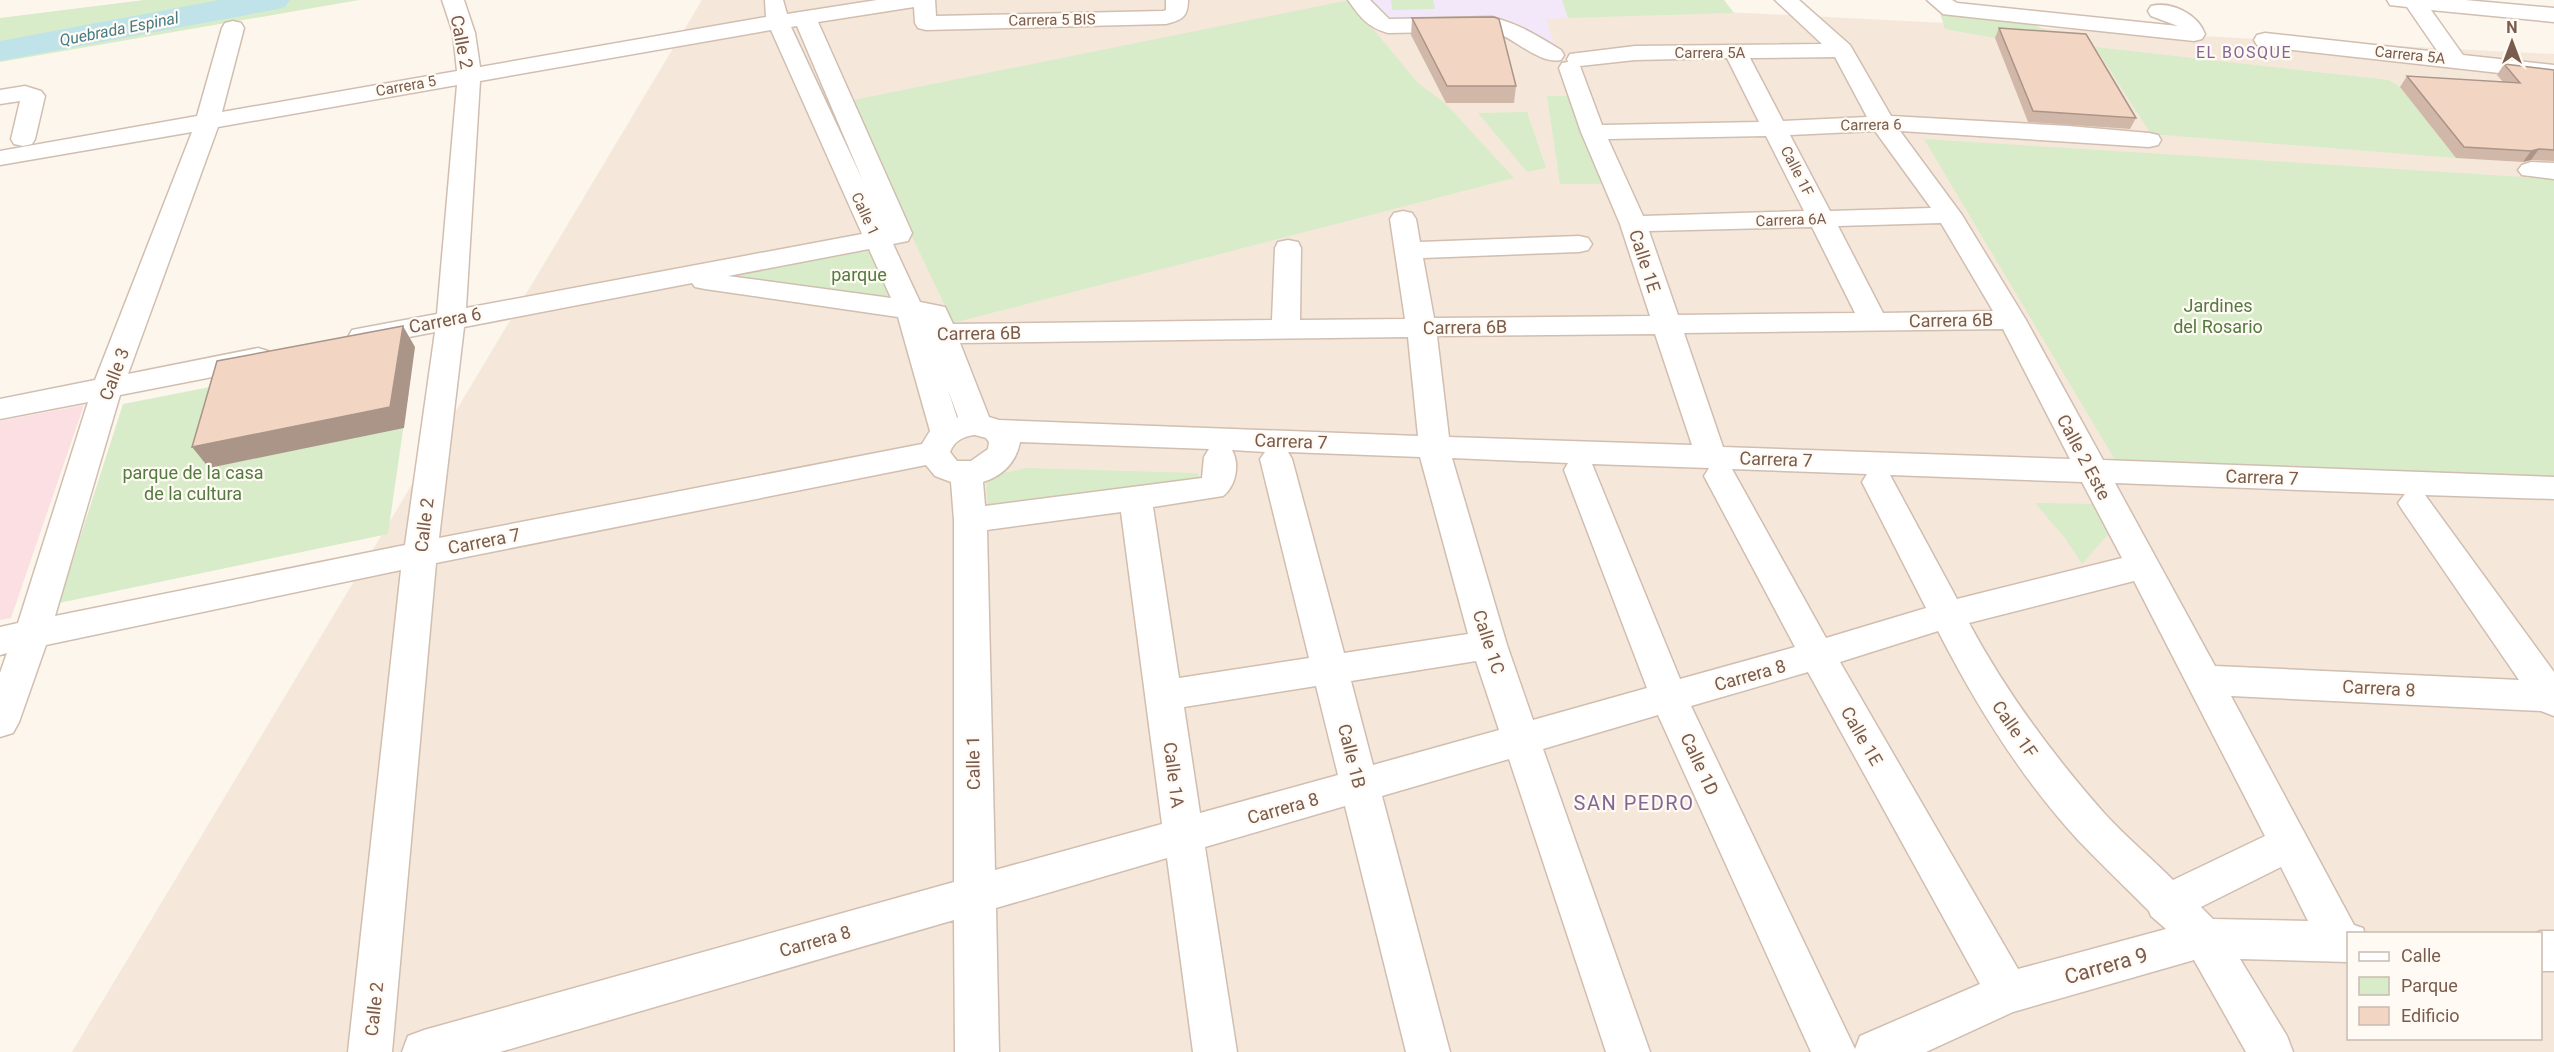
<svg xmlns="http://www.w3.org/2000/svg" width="2554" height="1052" font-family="Roboto,sans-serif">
  <rect width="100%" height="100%" fill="#fdf6ec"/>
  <path fill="#f5e8da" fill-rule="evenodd" d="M702,0H1492L2554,54V1052H72ZM2348,934H2540V1038H2348Z"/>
  <path fill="#f3e8fa" d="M1368,0H1562L1568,18L1546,19L1556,49L1512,21L1389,18Z"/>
  <path fill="#fbdfe3" d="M84,405L11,618L0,620V421Z"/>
  <g fill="#d8ecc9">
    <path d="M144,0H359L0,62V18Z"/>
    <path d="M1349,0L1418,83L1445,103L1514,178L953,323L848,101Z"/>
    <path d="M1391,0H1433L1435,9L1392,10Z"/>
    <path d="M1562,0H1724L1734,13L1568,18Z"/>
    <path d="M1939,9L2021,19L2081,45L1995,38L1945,29Z"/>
    <path d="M2095,47L2389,80L2400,87L2456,158L2151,134Z"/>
    <path d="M1547,96H1576L1613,184H1560Z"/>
    <path d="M1527,112L1546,168L1527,172L1478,113Z"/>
    <path d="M1924,139L2554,179V479L2121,470Z"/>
    <path d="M877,244L902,309L708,276Z"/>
    <path d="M415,347L388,534L59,603L123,404Z"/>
    <path d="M1028,468L1197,473L1201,480L987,506L986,476Z"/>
    <path d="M2035,503L2095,504L2110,532L2082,564L2065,538Z"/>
  </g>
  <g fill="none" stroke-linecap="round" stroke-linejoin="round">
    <path fill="#bfe3e8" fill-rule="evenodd" d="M219,0H290L285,7L273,10L0,61V41Z"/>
    <g stroke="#d1beb0" stroke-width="3">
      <g id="minor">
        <path d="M442,0H464L475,33L480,67L766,17L765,0H783L787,14L877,0H935L936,16L1163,11L1166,10V0H1188C1188,17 1182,20 1166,24L926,30L918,28L915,23L914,7L818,22L912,233L908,241L893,244L920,302L945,307L953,324L1272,320L1275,248L1278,242L1288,240L1298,242L1301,248L1300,320L1405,319L1390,219L1394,213L1403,211L1412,213L1416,219L1420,242L1579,236L1588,238L1592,244L1588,250L1579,252L1423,258L1434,318L1650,316L1620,224L1581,132L1559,68L1562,63L1568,62L1567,59L1570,54L1635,46L1822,44L1775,0H1799L1850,45L1891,116L2068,126L2149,133L2158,135L2161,140L2158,145L2149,147L1900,131L1962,215L2026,320L2103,460L2554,477V499L2425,495L2554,672V716L2541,711L2231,696L2354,925L2363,928L2365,934H2348V962L2240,959L2287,1036L2293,1052H2246L2194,960L2013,1012L1926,1052H1811L1658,715L1543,749L1650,1052H1606L1509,759L1382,796L1450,1052H1406L1345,806L1205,847L1237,1052H1193L1167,858L996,908L999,1052H955L954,920L500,1052H402L408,1036L424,1030L954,882V520L951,482L935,476L926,465L436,563L392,1052H348L401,570L46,645L19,722L13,733L0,737V673L7,653L0,655V627L18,623L88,402L0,419V399L95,380L192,132L0,165V151L197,116L222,28L225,23L233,21L241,23L244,28L222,112L457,71L453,33ZM797,26L863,181L791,27ZM771,30L862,234L466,308L480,81ZM1835,57L1867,117L1783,121L1750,58ZM1727,58L1759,122L1602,125L1580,66L1635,60ZM457,85L437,314L362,328L352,330L348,337L352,344L362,346L435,332L405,545L55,616L120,395L258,368L268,365L273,358L268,351L258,348L128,374L218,127ZM1875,131L1931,208L1830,211L1790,135ZM1766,136L1804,211L1643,216L1608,139ZM1941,223L1993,311L1883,313L1838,226ZM1812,227L1855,313L1678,315L1649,231ZM869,249L891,298L728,276ZM692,283L695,287L705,289L898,317L930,431L922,444L439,538L464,327ZM2003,329L2070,459L1723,447L1684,333ZM1655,334L1692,445L1449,437L1437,336ZM1408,337L1418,436L999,420L989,417L960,343ZM948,390L958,417L957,418ZM975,435L986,438L989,442L988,449L971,461H957L950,452C954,441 964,436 975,435ZM1020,442L1209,449L1204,457L1202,478L985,506L983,482C1002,476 1016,463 1020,442ZM1232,450L1265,452L1260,459L1309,658L1179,678L1153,507L1223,496C1236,486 1240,464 1232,450ZM1288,452L1420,457L1468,634L1344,653L1292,459ZM1452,458L1568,463L1564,470L1647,688L1533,720L1507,645ZM1592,464L1709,468L1704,476L1795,647L1680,679ZM1732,469L1867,474L1862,482L1926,608L1826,638ZM1890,475L2082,482L2122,558L1957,599ZM2115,483L2405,494L2398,503L2403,511L2519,680L2215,666ZM1121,512L1162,824L995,870L987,530ZM2134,581L2265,836L2173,880C2150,857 2125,836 2104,813C2052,754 2006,692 1969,623ZM1938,631C1976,705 2021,778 2078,840C2101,864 2126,888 2149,911L2151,916L2166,929L2018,969L1840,662ZM1476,661L1499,730L1373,765L1351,681ZM1808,672L1980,984L1860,1036L1855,1049L1691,706ZM1316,686L1338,775L1200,813L1184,707ZM2281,867L2308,921L2213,919L2201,907Z"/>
        <path d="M1348,0H1370L1389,19L1492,17C1521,25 1536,35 1561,50L1564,55L1561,60C1539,65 1514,37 1492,31L1388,33C1367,27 1360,17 1348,0Z"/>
        <path d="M1927,0H1952L1957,3L2178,26L2151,16L2148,11L2151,6C2171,1 2198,14 2205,34L2202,39L2194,41L1951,15L1943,14Z"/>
        <path d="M2387,0H2465L2554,8V22L2431,10L2463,55L2554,65V79L2265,47L2257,45L2254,40L2257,35L2265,33L2438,52L2407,7L2390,5Z"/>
        <path d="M25,86L41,91L45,96L35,139L32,144L23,146L14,144L11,139L20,101L0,104V90Z"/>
        <path d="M2531,162L2554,163V179L2522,175L2518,170L2522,165Z"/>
        <path d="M2540,931H2554V971H2540V934H2534Z"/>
      </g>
    </g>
    <use href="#minor" fill="#fff" fill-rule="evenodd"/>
  </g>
  <g fill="#d1b7a8">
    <path d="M1412,18L1516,86L1514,103H1446L1411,35Z"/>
    <path d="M1999,28L2136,118L2130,129L2028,122L1995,38Z"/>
    <path d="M2504,64L2554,70V161L2531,160L2523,162L2456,158L2400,87L2407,76L2503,82L2497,75Z"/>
  </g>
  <g fill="#aa9588">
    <path d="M2539,149L2531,160L2523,162L2531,151Z"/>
    <path d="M403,326L415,347L404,428L209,468L192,447Z"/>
  </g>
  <g fill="#f3d5c3" stroke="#aa9588" stroke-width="1.5">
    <path d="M1494,17L1499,19L1516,86H1447L1412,18Z"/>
    <path d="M1999,28L2086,34L2136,118L2033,111Z"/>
    <path d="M2504,64L2554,70V150L2539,149L2531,151L2464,147L2407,76L2520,83Z"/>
    <path d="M403,326L390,407L192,447L217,361Z"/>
  </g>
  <g text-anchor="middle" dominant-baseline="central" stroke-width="4.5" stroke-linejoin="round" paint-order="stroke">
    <g font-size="15" fill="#7a5c4d" stroke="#fffaf3">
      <text transform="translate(1052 20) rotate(-1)">Carrera 5 BIS</text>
      <text x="1710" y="53">Carrera 5A</text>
      <text transform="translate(2410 55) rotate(6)">Carrera 5A</text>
      <text transform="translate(406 86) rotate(-10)">Carrera 5</text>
      <text transform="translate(1871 125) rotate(-1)">Carrera 6</text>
      <text transform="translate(1797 171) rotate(63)">Calle 1F</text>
      <text transform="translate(865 214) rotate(65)">Calle 1</text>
      <text transform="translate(1791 220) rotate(-2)">Carrera 6A</text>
    </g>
    <g font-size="16" font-style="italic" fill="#437c86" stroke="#fffaf3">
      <text transform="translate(119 29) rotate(-11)">Quebrada Espinal</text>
    </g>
    <g font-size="16" letter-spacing="1.5" fill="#846695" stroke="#fffaf3">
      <text x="2244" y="52">EL BOSQUE</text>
    </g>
    <g font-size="18" fill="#7a5c4d" stroke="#fffaf3">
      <text transform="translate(462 42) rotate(79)">Calle 2</text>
      <text transform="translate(1645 261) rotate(72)">Calle 1E</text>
      <text transform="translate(445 320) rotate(-11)">Carrera 6</text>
      <text transform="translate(1951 320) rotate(-1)">Carrera 6B</text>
      <text transform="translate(1465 327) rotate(-1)">Carrera 6B</text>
      <text transform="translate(979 333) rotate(-1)">Carrera 6B</text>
      <text transform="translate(114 374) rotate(-70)">Calle 3</text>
      <text transform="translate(1291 441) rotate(2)">Carrera 7</text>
      <text transform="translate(2084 457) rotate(62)">Calle 2 Este</text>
      <text transform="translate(1776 459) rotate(2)">Carrera 7</text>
      <text transform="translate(2262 477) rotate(2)">Carrera 7</text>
      <text transform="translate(424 525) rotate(-83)">Calle 2</text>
      <text transform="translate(484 541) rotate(-11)">Carrera 7</text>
      <text transform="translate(1489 642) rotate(72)">Calle 1C</text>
      <text transform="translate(1750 675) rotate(-16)">Carrera 8</text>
      <text transform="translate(2379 688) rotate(3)">Carrera 8</text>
      <text transform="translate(2015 729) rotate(55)">Calle 1F</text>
      <text transform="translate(1862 736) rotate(60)">Calle 1E</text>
      <text transform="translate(1352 756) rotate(76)">Calle 1B</text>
      <text transform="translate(973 763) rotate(-91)">Calle 1</text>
      <text transform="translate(1700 764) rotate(65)">Calle 1D</text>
      <text transform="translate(1174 775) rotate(83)">Calle 1A</text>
      <text transform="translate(1283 808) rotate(-16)">Carrera 8</text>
      <text transform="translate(815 941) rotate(-16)">Carrera 8</text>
      <text transform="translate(374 1009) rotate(-84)">Calle 2</text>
    </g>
    <g font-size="18" fill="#537a41" stroke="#fffaf3">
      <text x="859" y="274">parque</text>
      <text x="2218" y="305">Jardines<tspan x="2218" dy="21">del Rosario</tspan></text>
      <text x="193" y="472">parque de la casa<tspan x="193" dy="21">de la cultura</tspan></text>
    </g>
    <g font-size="20" letter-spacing="1.5" fill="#846695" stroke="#fffaf3">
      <text x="1634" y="803">SAN PEDRO</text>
    </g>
    <g font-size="21" fill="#7a5c4d" stroke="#fffaf3">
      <text transform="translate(2106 966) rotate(-16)">Carrera 9</text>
    </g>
  </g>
  <rect x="2347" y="932" width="195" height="108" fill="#fffaf3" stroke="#cabbb1" stroke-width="1.5"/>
  <rect x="2359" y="952" width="30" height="9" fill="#ffffff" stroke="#cabbb1" stroke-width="1.5"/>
  <text x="2401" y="962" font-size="18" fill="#7a5c4d">Calle</text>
  <rect x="2359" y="977" width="30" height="18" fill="#d8ecc9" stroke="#cabbb1" stroke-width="1.5"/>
  <text x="2401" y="992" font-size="18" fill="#7a5c4d">Parque</text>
  <rect x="2359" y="1007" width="30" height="18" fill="#f3d5c3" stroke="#cabbb1" stroke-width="1.5"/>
  <text x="2401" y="1022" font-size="18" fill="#7a5c4d">Edificio</text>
  <g transform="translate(2512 42)" stroke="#fffaf3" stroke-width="4.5" paint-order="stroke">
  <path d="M0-4.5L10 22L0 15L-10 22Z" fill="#7a5c4d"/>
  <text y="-9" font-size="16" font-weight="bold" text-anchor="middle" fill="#7a5c4d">N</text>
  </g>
</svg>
